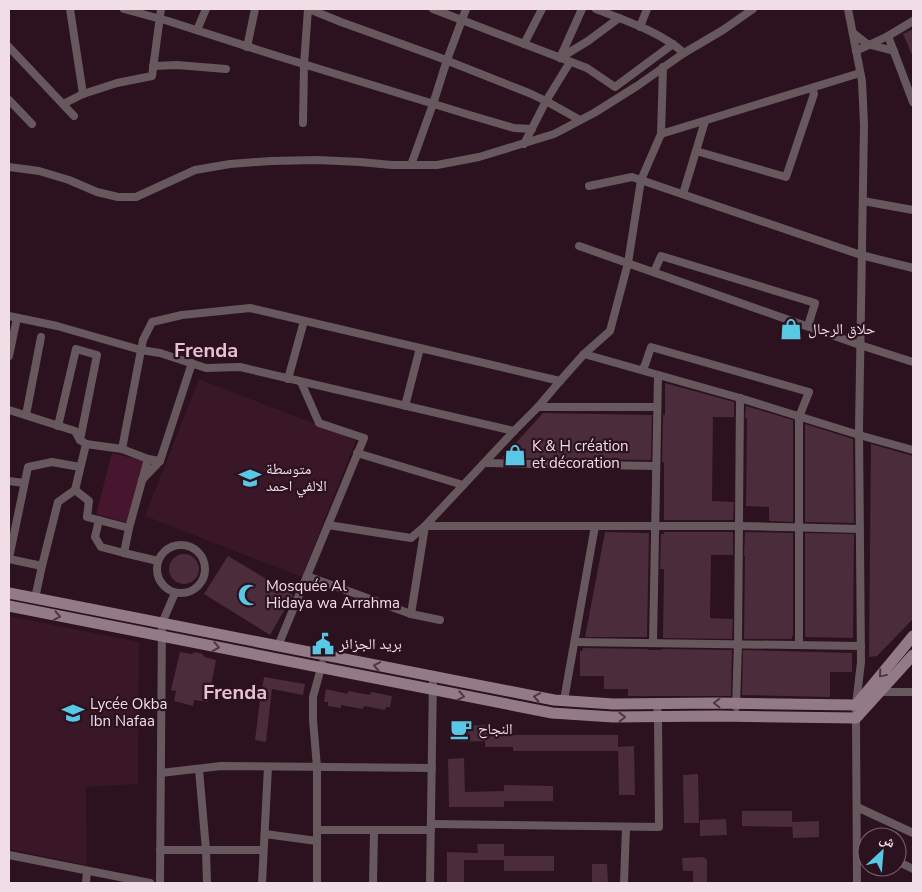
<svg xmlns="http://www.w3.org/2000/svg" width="922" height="892" font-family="'Nunito Sans','Noto Naskh Arabic',sans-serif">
  <rect width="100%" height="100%" fill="#2c111e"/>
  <g fill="#391727">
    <path d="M199,379L356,440L302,577L145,516Z"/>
    <path d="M9,616L139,642L138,784L86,787L87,865L9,849Z"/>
  </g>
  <path fill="#45162e" d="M112,453L144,461L128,523L96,514Z"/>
  <g fill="#4a2c3a">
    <path d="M913,29V57L903,34Z"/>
    <path d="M665,383L734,402V417H713L712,501L734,502L733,520H664V462H662L663,415H665Z"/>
    <path d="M746,406L793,420V522L769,521V507L746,506L747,418H745Z"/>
    <path d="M543,413L652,415L651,460L502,458Z"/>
    <path d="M805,424L853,439L854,523L805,522Z"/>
    <path d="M871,444L913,456V619L877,656L869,657Z"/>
    <path d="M605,532L649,533L647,637H585Z"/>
    <path d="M664,532H733V555H711L710,618L733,619L732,639L663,638L664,569H660L661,534H664Z"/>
    <path d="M745,532L793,533V636H792V639H744L745,556H744Z"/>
    <path d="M805,533L854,534L853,638L805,637Z"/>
    <circle cx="184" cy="569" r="15"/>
    <path d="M228,556L293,595L270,635L204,594Z"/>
    <path d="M583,648L648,649V650H662V649L732,650L731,696H628V689H604V676H580V651H582Z"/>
    <path d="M743,650L852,653V672H830V697L742,695Z"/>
    <path d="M180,652L191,654L196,652L202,654L205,657L216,660L208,702L194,700L193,706L174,701L176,691L171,690Z"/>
    <path d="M264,677L305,684L303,695L272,689L266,742L255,740L260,700Z"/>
    <path d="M326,689L348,694V691L370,695L371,692L392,696L390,707H386L385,710L364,706L363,709L341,705V708L328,706V702H324Z"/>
    <path d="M485,725V731H512V735H618V751H513V747H485V741L459,742L458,726Z"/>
    <path d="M634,746L635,795H619L618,747Z"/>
    <path d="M464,758L465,792L504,791V785L553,786V801H504V807H449L448,759Z"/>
    <path d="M698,774L699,823H684L683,775Z"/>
    <path d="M742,811H792V827L742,826Z"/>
    <path d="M726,819L727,835L700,836V820Z"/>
    <path d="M819,821V837L793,838L792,822Z"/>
    <path d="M477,844H504V856H554V871H504V860H464V883H447V852L478,853Z"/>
    <path d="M704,857L707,860V883H693V871H683L682,858Z"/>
    <path d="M592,864H607L608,883H592Z"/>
  </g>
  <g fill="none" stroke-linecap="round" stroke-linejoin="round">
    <g stroke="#67585e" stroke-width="8">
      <path d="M70,9L83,94"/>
      <path d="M124,9L168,21L274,55L473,116L514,128L532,129"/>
      <path d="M309,9L341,22L438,57L529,93L546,101L580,120"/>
      <path d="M433,9L587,68L615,87L673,44"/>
      <path d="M596,9C626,21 659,31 684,53"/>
      <path d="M848,9L862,81L864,125L859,429L861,662L856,705V718L857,883"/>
      <path d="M640,27L647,9"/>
      <path d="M197,30L206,9"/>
      <path d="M853,33L867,44L894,51"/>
      <path d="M888,36L913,102"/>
      <path d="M524,44L542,9"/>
      <path d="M9,47L74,116"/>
      <path d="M247,47L255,9"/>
      <path d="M856,51L888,36L913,21"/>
      <path d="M560,58L588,41L619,18"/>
      <path d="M560,58L582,9"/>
      <path d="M153,66L177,65L226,69"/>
      <path d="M9,100L32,124"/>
      <path d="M63,104L83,94L117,83L152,76L161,9"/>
      <path d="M303,123L304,64L308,9"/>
      <path d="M661,134L860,73"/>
      <path d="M524,144L546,101L570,62"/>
      <path d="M696,151L705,121"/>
      <path d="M411,165L433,104L447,60L466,9"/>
      <path d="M9,167L39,171L69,180L97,192L118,197H136L195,170L230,164L271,161L317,160L360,162L392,165H437L479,157L554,134L594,113L637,86L684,53L723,30L753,9"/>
      <path d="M589,186L632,177L861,255L913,268"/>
      <path d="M683,194L696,151L786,177L814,94L812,88"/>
      <path d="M863,201L913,210"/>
      <path d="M579,246L860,345L913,362"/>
      <path d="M654,272L661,256L815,303L808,326"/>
      <path d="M9,316L57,326L141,350L160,353L206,368L240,367L514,431"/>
      <path d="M584,354L740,398L859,435L913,450"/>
      <path d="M9,356L17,318"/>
      <path d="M642,370L645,365L651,347L809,392L799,417V645"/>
      <path d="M288,379L304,321"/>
      <path d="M405,406L420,348"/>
      <path d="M538,407H657"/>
      <path d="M9,410L75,431L80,440L86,444L75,490L58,502L42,566"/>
      <path d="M26,415L41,337"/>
      <path d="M58,426L76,349L97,355L80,440"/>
      <path d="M86,444L122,449L148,459"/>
      <path d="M122,449L143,340L152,322L182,315L250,308L560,381"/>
      <path d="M357,453L463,485"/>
      <path d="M485,463L656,466"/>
      <path d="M142,480L160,461L192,363"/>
      <path d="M9,481L24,483"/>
      <path d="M75,490L89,501L87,517L129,528L124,553L158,561"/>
      <path d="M99,520L95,537L101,547L124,553"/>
      <path d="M328,525L411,538L425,526H739L860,529"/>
      <path d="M129,528L148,459L160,461"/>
      <circle cx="181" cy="569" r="24"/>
      <path d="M9,558L28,467L52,462L80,467"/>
      <path d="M9,559L42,566L35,598"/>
      <path d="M307,576L411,614L440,620"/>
      <path d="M411,614L425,526L514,431L538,407L560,381L584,354L610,331L628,263L641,180L661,134L663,67"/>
      <path d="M575,642L861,646"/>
      <path d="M653,643L658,375"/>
      <path d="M278,646L364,438L319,423L301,382"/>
      <path d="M880,692H913"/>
      <path d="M564,700L595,526"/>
      <path d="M736,707L738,644L740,398"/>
      <path d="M199,769L206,850L207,883"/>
      <path d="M161,773L221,766L432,768"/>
      <path d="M857,807L913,833"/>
      <path d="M431,824L659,827L658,717L657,703"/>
      <path d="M317,830H431"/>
      <path d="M265,834L317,841"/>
      <path d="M160,850H263"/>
      <path d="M9,855L150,883"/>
      <path d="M897,861L913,869"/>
      <path d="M86,883L87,871"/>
      <path d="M160,883L162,623L175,593"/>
      <path d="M262,883L268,767"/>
      <path d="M317,883V767L313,720V697L322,664"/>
      <path d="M373,883L374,830"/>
      <path d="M430,883L433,677"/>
      <path d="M624,883L626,827"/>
    </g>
    <g stroke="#937b85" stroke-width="11">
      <path d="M9,593L554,700L613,704L717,703L856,705L913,636"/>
      <path d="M9,606L552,713L613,717L717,716L856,718L913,655"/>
    </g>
  </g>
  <defs><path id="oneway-chevron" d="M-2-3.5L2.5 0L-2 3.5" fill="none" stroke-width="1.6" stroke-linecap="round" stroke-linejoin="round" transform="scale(1.25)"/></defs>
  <g stroke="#503642">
    <use href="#oneway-chevron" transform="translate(57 616) rotate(11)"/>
    <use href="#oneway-chevron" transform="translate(216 647) rotate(11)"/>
    <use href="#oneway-chevron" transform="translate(377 666) rotate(-169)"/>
    <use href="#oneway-chevron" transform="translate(882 674) rotate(130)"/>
    <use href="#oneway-chevron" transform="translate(461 696) rotate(11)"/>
    <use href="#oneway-chevron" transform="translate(537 697) rotate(-169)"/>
    <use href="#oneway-chevron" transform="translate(717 703) rotate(180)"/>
    <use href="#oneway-chevron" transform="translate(622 717) rotate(-1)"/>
  </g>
  <defs>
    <g id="shop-bare" transform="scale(1.725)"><path d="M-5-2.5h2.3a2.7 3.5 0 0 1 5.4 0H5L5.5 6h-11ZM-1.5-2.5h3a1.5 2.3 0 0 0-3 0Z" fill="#59c8e5" stroke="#2c111e" stroke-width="2.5" paint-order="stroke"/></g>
    <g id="school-bare" transform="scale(1.725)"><path d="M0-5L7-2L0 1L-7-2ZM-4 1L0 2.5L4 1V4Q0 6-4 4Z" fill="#59c8e5" stroke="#2c111e" stroke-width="2.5" paint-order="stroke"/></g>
    <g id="mosque-bare" transform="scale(1.725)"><path d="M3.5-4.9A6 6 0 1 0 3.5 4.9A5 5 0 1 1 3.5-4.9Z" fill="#59c8e5" stroke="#2c111e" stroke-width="2.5" paint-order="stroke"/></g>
    <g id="civic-bare" transform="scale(1.725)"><path d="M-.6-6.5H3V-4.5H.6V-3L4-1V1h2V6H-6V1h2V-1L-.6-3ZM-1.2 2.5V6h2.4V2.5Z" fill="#59c8e5" stroke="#2c111e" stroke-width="2.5" paint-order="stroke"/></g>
    <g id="cafe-bare" transform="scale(1.725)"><path d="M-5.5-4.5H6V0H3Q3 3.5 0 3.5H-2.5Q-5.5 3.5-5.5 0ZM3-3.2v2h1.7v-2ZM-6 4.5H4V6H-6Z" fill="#59c8e5" stroke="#2c111e" stroke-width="2.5" paint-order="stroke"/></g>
  </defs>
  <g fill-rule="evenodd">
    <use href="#shop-bare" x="791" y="329"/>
    <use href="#shop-bare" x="515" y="455"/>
    <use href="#school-bare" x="250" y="478"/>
    <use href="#mosque-bare" x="249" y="595"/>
    <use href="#civic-bare" x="323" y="644"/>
    <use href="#school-bare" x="73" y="713"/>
    <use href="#cafe-bare" x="461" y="729"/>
  </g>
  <g text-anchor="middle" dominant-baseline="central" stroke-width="4.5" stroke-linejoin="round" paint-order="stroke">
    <g font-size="15" fill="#f1dde5" stroke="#2c111e" text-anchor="start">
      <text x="808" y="329">حلاق الرجال</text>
      <text x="532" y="446">K &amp; H création<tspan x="532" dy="17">et décoration</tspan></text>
      <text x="266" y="469">متوسطة<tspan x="266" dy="17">الالفي احمد</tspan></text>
      <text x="266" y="586">Mosquée Al<tspan x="266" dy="17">Hidaya wa Arrahma</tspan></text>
      <text x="339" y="644">بريد الجزائر</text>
      <text x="90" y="704">Lycée Okba<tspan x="90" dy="17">Ibn Nafaa</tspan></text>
      <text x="478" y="729">النجاح</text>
    </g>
    <g font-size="20" font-weight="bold" fill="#e8c2d2" stroke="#2c111e">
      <text x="206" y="350">Frenda</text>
      <text x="235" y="692">Frenda</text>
    </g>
  </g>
  <rect width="922" height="892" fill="none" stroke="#f1dde5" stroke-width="20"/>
  <g transform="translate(882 852) rotate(26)"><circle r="24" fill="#2c111e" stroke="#7b636e"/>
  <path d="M0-4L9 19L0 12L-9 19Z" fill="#59c8e5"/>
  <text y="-8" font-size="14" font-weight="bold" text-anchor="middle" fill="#f1dde5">ش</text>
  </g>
</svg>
